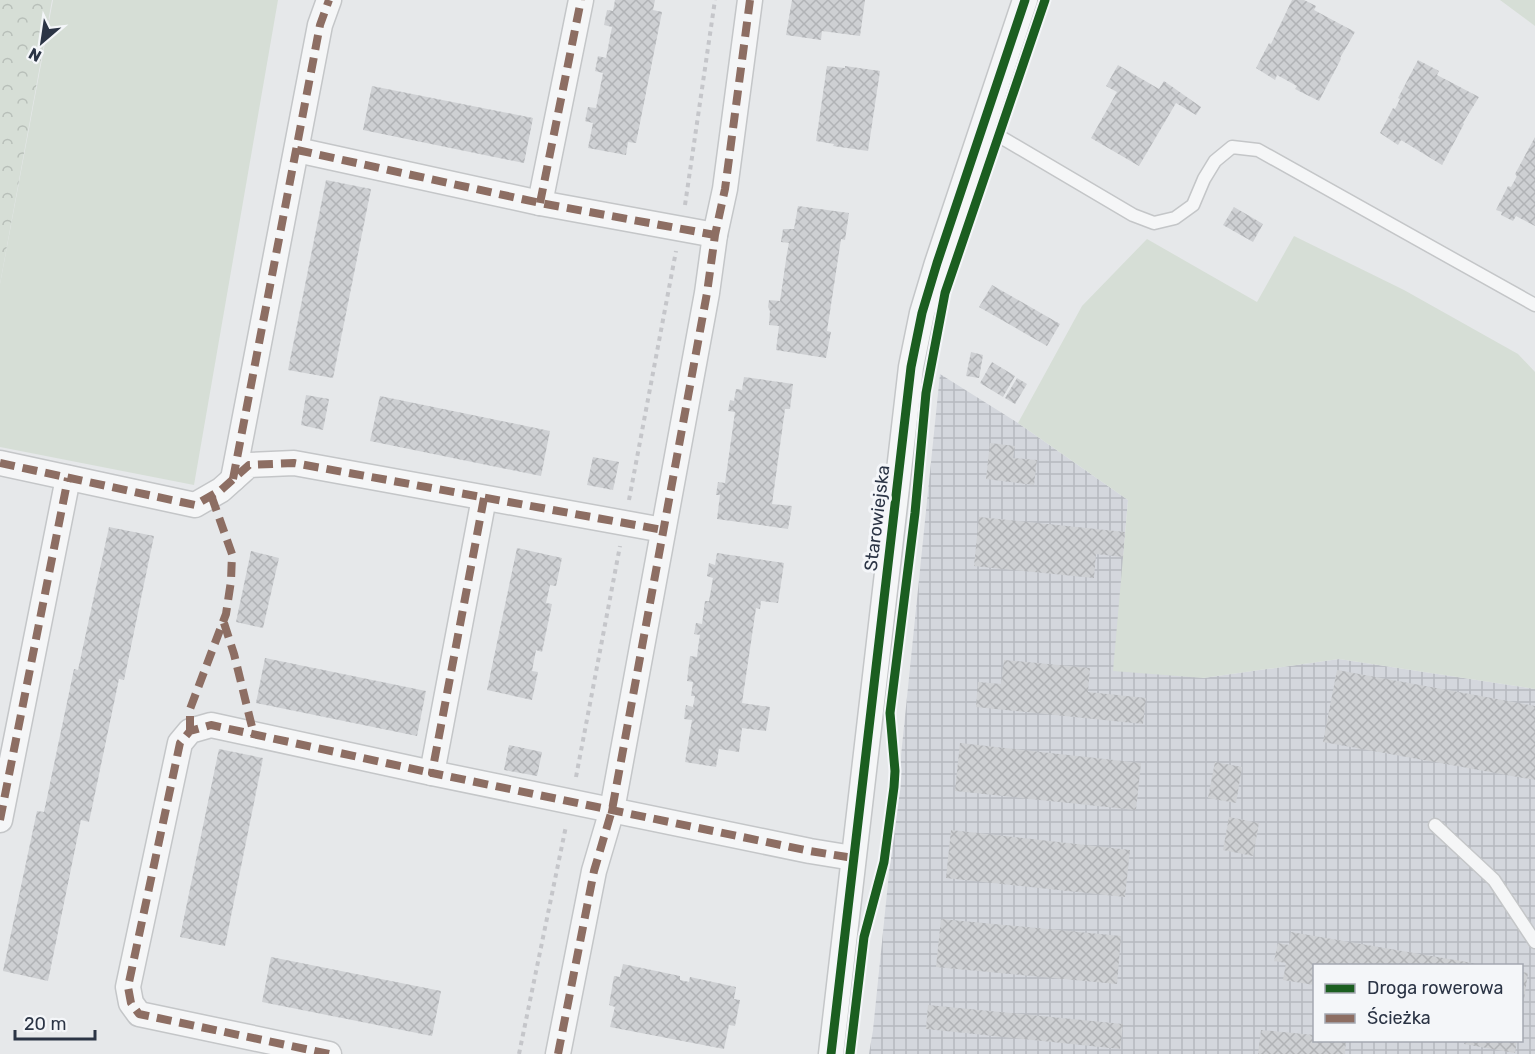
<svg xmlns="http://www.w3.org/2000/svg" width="1535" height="1054" font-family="Rubik,sans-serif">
  <defs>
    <pattern id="industrial-grid" width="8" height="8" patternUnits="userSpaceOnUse" patternTransform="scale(1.5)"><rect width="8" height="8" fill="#d4d7dd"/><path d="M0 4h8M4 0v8" fill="none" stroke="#b6b9bf"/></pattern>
    <pattern id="park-crowns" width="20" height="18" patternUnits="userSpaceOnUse" patternTransform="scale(1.5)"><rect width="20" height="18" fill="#d6ded6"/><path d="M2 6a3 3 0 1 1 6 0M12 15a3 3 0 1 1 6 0" fill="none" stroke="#b8bfb9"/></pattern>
    <pattern id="building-cross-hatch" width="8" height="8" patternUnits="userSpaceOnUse" patternTransform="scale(1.5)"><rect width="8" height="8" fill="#ced0d3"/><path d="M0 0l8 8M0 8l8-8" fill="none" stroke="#b1b3b6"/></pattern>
  </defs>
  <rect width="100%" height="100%" fill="#e6e8ea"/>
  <path fill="url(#industrial-grid)" fill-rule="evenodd" d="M940,374L1018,423L1128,500L1123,557L1203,678L1339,659L1535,689V1054H869L873,1030ZM1314,966H1522V1040H1314Z"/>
  <g fill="#d6ded6">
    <path d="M53,0H278L194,485L0,447V284Z"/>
    <path d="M1500,0H1535V26Z"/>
    <path d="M1294,236L1404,290L1518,354L1535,372V689L1339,659L1203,678L1113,671L1128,500L1018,423L1082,306L1147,239L1257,302Z"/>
  </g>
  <path fill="url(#park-crowns)" d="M0,0H52L0,284Z"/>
  <g fill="url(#building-cross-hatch)">
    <path d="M615,0H655L653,10L662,12L636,143L628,142L626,155L588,148L593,123L585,121L588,107L596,108L603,73L595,71L598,56L606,58L612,27L604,25L607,10L613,11Z"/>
    <path d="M792,0H865L860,36L822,31L821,40L786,35Z"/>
    <path d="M1292,0H1304L1316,6L1314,10L1355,32L1340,58L1341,59L1319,101L1295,89L1297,86L1277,75L1275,80L1256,68L1269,43L1271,44Z"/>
    <path d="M1418,60L1439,71L1437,75L1479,97L1463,123L1464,124L1442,165L1401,140L1398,145L1380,133L1393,108L1395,109L1400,99L1398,98Z"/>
    <path d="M1118,65L1159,89L1164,81L1201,107L1196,115L1176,103L1139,166L1091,138L1117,92L1106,86Z"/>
    <path d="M827,66L845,68V66L880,71L868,151L833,146L834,144L816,141Z"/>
    <path d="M372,86L533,118L524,163L363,130Z"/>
    <path d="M1535,137V226L1516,216L1513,221L1501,215L1502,212L1496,210L1508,186L1511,187L1517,176L1515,174Z"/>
    <path d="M326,180L371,189L333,378L288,370Z"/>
    <path d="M798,206L849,213L845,240L841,239L827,331L831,332L826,358L776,350L779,326L769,325L770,311L768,307L769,300L780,301L787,253L789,243L781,242L783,229H794Z"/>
    <path d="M1234,207L1263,224L1253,242L1223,225Z"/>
    <path d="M992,285L1060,324L1047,346L979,307Z"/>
    <path d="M971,352L983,355L979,378L966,376Z"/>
    <path d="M992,362L1015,376L1003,397L980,383Z"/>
    <path d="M744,377L793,384L790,409H785L772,504L792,506L788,529L717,519L720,495H716L718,482L725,483L735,412L728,411L730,400L734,401L736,389L742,390Z"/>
    <path d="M1017,378L1027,384L1015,404L1005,398Z"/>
    <path d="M306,395L329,399L323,430L301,425Z"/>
    <path d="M380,396L550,431L541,476L370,441Z"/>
    <path d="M990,443L1015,446L1013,458L1037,460L1034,485L986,479Z"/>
    <path d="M593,457L619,462L613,490L587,485Z"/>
    <path d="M979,517L1125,532L1123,557L1096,554L1094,578L974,566Z"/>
    <path d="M109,527L154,536L124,680L119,679L89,822L81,820L48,981L3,971L37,811L44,812L74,669L78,670Z"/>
    <path d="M517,548L562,558L556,586L550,585L546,603L552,604L542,652L536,650L532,671L538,672L532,700L487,690Z"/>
    <path d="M251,551L279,558L263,628L236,622Z"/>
    <path d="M717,553L784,563L778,603L761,601L760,609L756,608L742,703L770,707L766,731L742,728L739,752L719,749L716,767L685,762L692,720L684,719L686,705L693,707L695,696H691L693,682L687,681L690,656L697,657L698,648L700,635L694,634L696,623L702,624L705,601H709L713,578L707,576L709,563L715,565Z"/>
    <path d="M265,658L426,691L417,736L256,703Z"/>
    <path d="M1004,660L1090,668L1088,692L1146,698L1143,724L976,707L978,682L1001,684Z"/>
    <path d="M1337,670L1535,706V780L1323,742Z"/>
    <path d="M960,743L1141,763L1136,810L955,791Z"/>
    <path d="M509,745L542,752L537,776L504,770Z"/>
    <path d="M219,749L263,758L225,946L180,937Z"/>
    <path d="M1215,762L1242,767L1236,803L1208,798Z"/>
    <path d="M1229,817L1259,823L1253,856L1223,850Z"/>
    <path d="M951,830L1130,850L1125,897L946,878Z"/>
    <path d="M941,919L1121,936L1117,984L936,967Z"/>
    <path d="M1291,932L1478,964V966H1314V985L1283,980L1286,963L1274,961L1278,943L1289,945Z"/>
    <path d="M271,957L441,991L432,1036L262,1002Z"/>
    <path d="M623,964L680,976V980L689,982L690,977L736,987L734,999L740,1000L735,1026L729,1025L724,1049L610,1027L615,1007L609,1005L614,976L620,977Z"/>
    <path d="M1522,972L1528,973L1523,1006H1522Z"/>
    <path d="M928,1005L1123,1024L1120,1049L926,1029Z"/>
    <path d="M1261,1030L1314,1035V1040H1346L1345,1054H1258Z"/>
    <path d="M1465,1040H1517L1515,1053L1464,1044Z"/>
  </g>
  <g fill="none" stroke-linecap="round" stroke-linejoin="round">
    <g stroke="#c4c6c8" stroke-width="15">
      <g id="lane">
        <path d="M982,126L1133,215L1154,223L1175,218L1193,205L1204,179L1215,161L1232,147L1258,150L1535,305"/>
        <path d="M1435,825L1494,880L1535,942"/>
      </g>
    </g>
    <g stroke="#c4c6c8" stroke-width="27">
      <g id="street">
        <path d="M297,150L540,203L715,235"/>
        <path d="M540,203L581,0"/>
        <path d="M0,463L195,505L221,490L249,465L294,463L663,530"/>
        <path d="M233,479L320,25L329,0"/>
        <path d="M484,498L432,773L810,851L853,858"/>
        <path d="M0,820L68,478"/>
        <path d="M329,1054L139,1014L131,1003L128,987L180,743L190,731L211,725L432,773"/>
        <path d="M558,1054L594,871L612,810L707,293L715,235L725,189L750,0"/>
        <path d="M831,1054L911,367L922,313L937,263L1025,0"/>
      </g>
    </g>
    <g stroke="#c5c6ca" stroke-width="4" stroke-dasharray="4.5 4.5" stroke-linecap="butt">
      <path d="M685,205L715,0"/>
      <path d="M629,500L676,251"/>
      <path d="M576,777L620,546"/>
      <path d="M519,1054L566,826"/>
    </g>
    <use href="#lane" stroke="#f5f6f7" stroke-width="12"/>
    <use href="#street" stroke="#f5f6f7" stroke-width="24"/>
    <g stroke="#8d6e63" stroke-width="8" stroke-dasharray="15 8" stroke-linecap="butt">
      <path d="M297,150L540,203L715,235"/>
      <path d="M540,203L581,0"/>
      <path d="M0,463L195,505L221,490L249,465L294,463L663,530"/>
      <path d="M233,479L320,25L329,0"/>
      <path d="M484,498L432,773L810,851L853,858"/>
      <path d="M224,623L234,654L254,735"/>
      <path d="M190,731V709L226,614L231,581L232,554L211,495"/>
      <path d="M0,820L68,478"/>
      <path d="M329,1054L139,1014L131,1003L128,987L180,743L190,731L211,725L432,773"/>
      <path d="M558,1054L594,871L612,810L707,293L715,235L725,189L750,0"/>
    </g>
    <g stroke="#f4f6f9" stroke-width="13">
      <g id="cycleway">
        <path d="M831,1054L911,367L922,313L937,263L1025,0"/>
        <path d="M850,1054L864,937L884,862L894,787L895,771L890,713L915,513L926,393L945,293L1045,0"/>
      </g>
    </g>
    <use href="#cycleway" stroke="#1b5e20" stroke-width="9"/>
  </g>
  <g text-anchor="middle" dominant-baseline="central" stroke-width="6" stroke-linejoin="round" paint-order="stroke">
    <g font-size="18" fill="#2b3445" stroke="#f4f6f9">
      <text transform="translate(877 518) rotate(-83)">Starowiejska</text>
    </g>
  </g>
  <rect x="1313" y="964" width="210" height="78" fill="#f4f6f9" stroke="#a4a8b1" stroke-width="1.5"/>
  <rect x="1325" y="984" width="30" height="9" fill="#1b5e20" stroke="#a4a8b1" stroke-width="1.5"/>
  <text x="1367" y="994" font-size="18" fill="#2b3445">Droga rowerowa</text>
  <rect x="1325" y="1014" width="30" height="9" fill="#8d6e63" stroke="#a4a8b1" stroke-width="1.5"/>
  <text x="1367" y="1024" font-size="18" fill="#2b3445">Ścieżka</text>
  <g transform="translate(42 42) rotate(209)" stroke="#f4f6f9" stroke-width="4.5" paint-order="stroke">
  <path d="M0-4.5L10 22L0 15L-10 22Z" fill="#2b3445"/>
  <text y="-9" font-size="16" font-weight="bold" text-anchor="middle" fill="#2b3445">N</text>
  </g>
  <path d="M15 1030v9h80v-9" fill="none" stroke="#2b3445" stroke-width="3"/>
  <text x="24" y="1030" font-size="18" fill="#2b3445" stroke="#f4f6f9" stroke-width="4.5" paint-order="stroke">20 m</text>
</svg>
